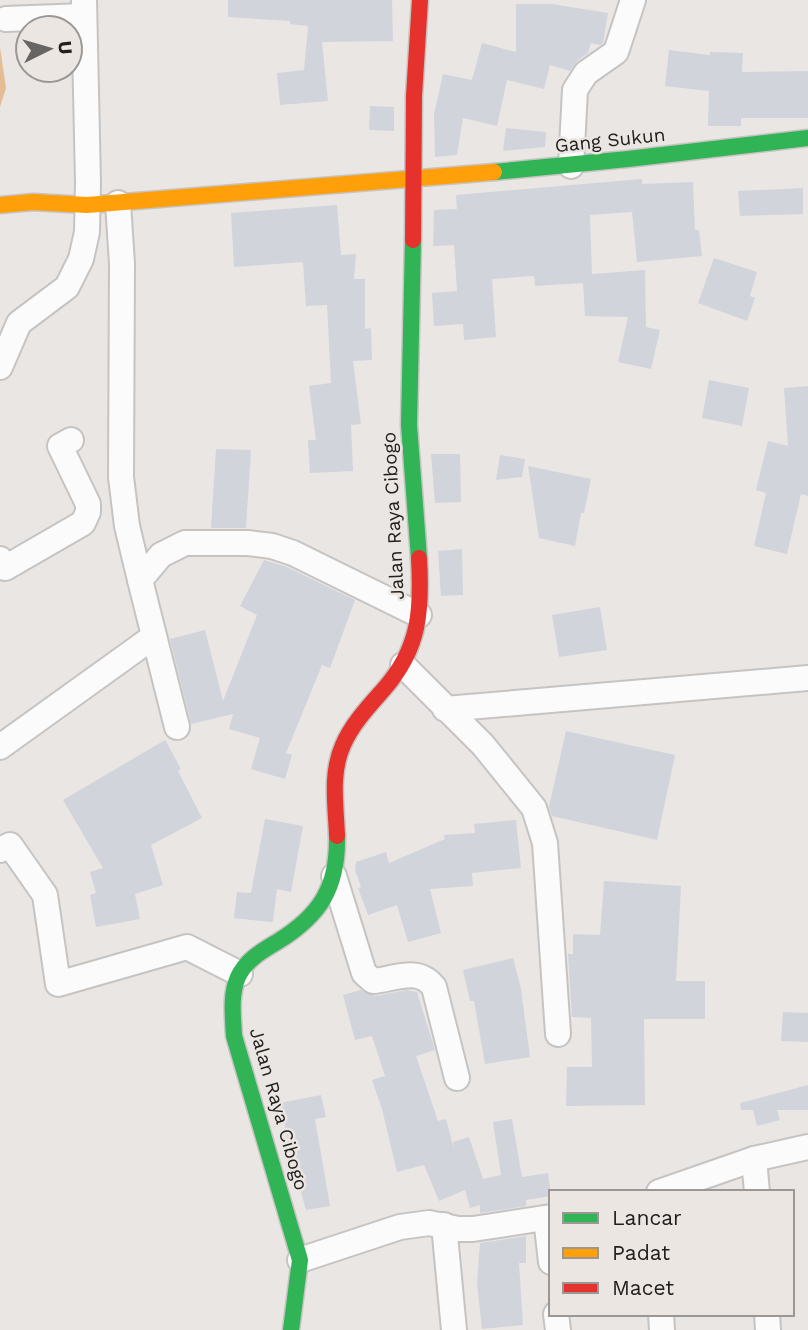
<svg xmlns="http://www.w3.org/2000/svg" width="808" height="1330" font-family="'Work Sans',sans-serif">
  <rect width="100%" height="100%" fill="#e9e6e4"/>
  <path fill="#e5bd94" d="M0,47L6,88L0,107Z"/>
  <g fill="#d2d4dc">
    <path d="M228,0H392L393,41L322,42L328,101L280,105L277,73L304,70L308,26L290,24V21L228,17Z"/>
    <path d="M516,4H552L608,13L603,43L600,45L591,43L588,53L577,61L570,71L550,65L544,89L507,80L497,126L463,118L457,155L435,157L434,114L443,74L472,80L482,43L516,52Z"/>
    <path d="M669,50L710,55V52L743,53L742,72L808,71V118H741V126H708L709,91L665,86Z"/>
    <path d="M370,106L394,107V131L369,130Z"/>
    <path d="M506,128L546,132L545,147L503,151Z"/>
    <path d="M642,179V184L693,182L695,230H699L702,256L637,262L632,212L590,215L592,274L645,270L646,327L660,330L651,369L618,362L628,317L585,316L583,283L535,286L534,276L492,279L496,337L464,340L463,324L434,326L432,293L457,291L454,245L433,246L434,210L457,209L456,195Z"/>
    <path d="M803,188V214L740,216L738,191Z"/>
    <path d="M337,205L341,255L356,254L354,279H365V329L371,328L372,360L353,361L361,424L351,425L353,471L310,473L308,440H316L309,386L331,383L327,305L306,306L303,262L234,267L231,213Z"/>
    <path d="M714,258L757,272L750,296L755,298L747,321L698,303Z"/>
    <path d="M709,380L749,388L742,426L702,418Z"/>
    <path d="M808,386V496L801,494L787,554L754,546L766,493L756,490L768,441L788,446L784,388Z"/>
    <path d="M216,449L251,450L246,528H211Z"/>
    <path d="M431,454H460L461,502L435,503Z"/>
    <path d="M500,455L525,459L522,477L496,480Z"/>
    <path d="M528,466L591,479L584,513H581L575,546L539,538Z"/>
    <path d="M462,549L463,595L441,596L438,551Z"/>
    <path d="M264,560L287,567L355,600L330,668L322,665L286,753L292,755L285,779L251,769L260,738L229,729L233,714L191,724L170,639L205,630L223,701L257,615L240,606Z"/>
    <path d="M600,607L607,650L559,657L552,615Z"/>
    <path d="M566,731L675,755L657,840L552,816L549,807Z"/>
    <path d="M165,740L181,769L178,771L202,818L151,845L163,885L135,894L140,919L96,927L90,895L96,893L90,872L103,868L63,800Z"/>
    <path d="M265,819L303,826L291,892L277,889L273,921L271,922L234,918L237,892L251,893Z"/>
    <path d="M516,820L521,868L472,873L473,886L430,889L441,933L408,942L397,905L368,915L358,888L361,887L355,870L356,862L386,852L389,863L445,839L444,835L475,833L474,824Z"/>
    <path d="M604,881L681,886L676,981H705V1019H644L645,1105L566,1106L567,1067H592L591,1018L572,1017L568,954H573V934L600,935Z"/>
    <path d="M513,958L521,989L530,1057L485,1064L474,1001H470L463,970Z"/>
    <path d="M361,990L375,996L407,990L417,992L435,1050L416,1056L438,1121L446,1119L454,1149L453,1142L469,1137L483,1179L501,1175L493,1122L512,1119L522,1177L548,1173L551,1196L526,1200V1206L480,1213V1205L470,1208L465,1190L439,1201L424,1165L397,1172L382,1109L372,1080L385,1076L372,1036L355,1040L343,995Z"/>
    <path d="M783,1012L808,1013V1042L781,1041Z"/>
    <path d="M808,1085V1110H777L780,1120L757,1126L753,1110H741L740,1103Z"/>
    <path d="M321,1095L326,1117L315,1119L330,1206L306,1210L293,1163L280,1103Z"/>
    <path d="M526,1236V1263H519L523,1325L482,1329L477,1283L480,1243Z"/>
  </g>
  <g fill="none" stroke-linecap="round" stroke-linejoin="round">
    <g stroke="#c6c4c2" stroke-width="28">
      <g id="street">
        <path d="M6,19L84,16"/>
        <path d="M571,166L575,90L586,73L616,52L633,0"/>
        <path d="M118,203L122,264L121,477L127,526L140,580"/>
        <path d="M0,367L19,323L67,287L81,259L87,232L88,182L84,0"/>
        <path d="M0,559L5,568L83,523L88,512V504L60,446L71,440"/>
        <path d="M403,665L483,745L534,808L545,843L558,1034"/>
        <path d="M445,709L808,678"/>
        <path d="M177,727L140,580L161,555L185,543H248L272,546L293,553L419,615"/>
        <path d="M0,747L153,637"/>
        <path d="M0,850L10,845L45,895L58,984L187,947L240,974"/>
        <path d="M334,876L364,973L373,981C395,979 418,966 434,987L457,1078"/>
        <path d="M754,1159L757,1192"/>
        <path d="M659,1192L754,1159L808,1147"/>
        <path d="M546,1218L551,1262"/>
        <path d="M444,1225L454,1330"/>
        <path d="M300,1260L400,1227L429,1223L458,1229H473L551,1217"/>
        <path d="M556,1314L558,1330"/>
        <path d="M661,1314L662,1330"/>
        <path d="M767,1314L768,1330"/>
      </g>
    </g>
    <g stroke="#c6c4c2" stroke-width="19">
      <g id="fast">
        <path d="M494,172L628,159L808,138"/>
        <path d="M413,240L409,425L419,558"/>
        <path d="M291,1330L300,1260L234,1036C233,1017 230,995 238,977C246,960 262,951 277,942C321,915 338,887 337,836"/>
      </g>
    </g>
    <g stroke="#c6c4c2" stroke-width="19">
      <path id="slow" d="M0,205L33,202L87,205L494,172"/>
    </g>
    <g stroke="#c6c4c2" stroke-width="19">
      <g id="jam">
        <path d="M413,240L414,96L420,0"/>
        <path d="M337,836C336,806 330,774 343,745C352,724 369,706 384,689C420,648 422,610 419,558"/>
      </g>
    </g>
    <use href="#street" stroke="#fcfbfb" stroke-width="24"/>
    <use href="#fast" stroke="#30b455" stroke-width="16"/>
    <use href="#slow" stroke="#ff9f0a" stroke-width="16"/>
    <use href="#jam" stroke="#e5322d" stroke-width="16"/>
  </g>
  <g text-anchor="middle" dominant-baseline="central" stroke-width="5" stroke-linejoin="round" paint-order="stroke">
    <g font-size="19" fill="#21201e" stroke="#ebe6e2">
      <text transform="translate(610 140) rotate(-6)">Gang Sukun</text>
      <text transform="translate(393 516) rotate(-93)">Jalan Raya Cibogo</text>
      <text transform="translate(279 1109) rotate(74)">Jalan Raya Cibogo</text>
    </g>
  </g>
  <rect x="549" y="1190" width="245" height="126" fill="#ebe6e2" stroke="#9a9794" stroke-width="2"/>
  <rect x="563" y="1213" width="35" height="10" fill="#30b455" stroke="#9a9794" stroke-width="2"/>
  <text x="612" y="1225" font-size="21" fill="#21201e">Lancar</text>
  <rect x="563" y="1248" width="35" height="10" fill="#ff9f0a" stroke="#9a9794" stroke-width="2"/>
  <text x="612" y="1260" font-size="21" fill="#21201e">Padat</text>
  <rect x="563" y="1283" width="35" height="10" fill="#e5322d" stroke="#9a9794" stroke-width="2"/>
  <text x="612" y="1295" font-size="21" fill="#21201e">Macet</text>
  <g transform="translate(49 49) rotate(85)"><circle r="33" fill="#ebe6e2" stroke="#9a9794" stroke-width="2"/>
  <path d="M0-5L12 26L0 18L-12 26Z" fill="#676563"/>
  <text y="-10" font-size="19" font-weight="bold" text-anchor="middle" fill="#21201e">U</text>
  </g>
</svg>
